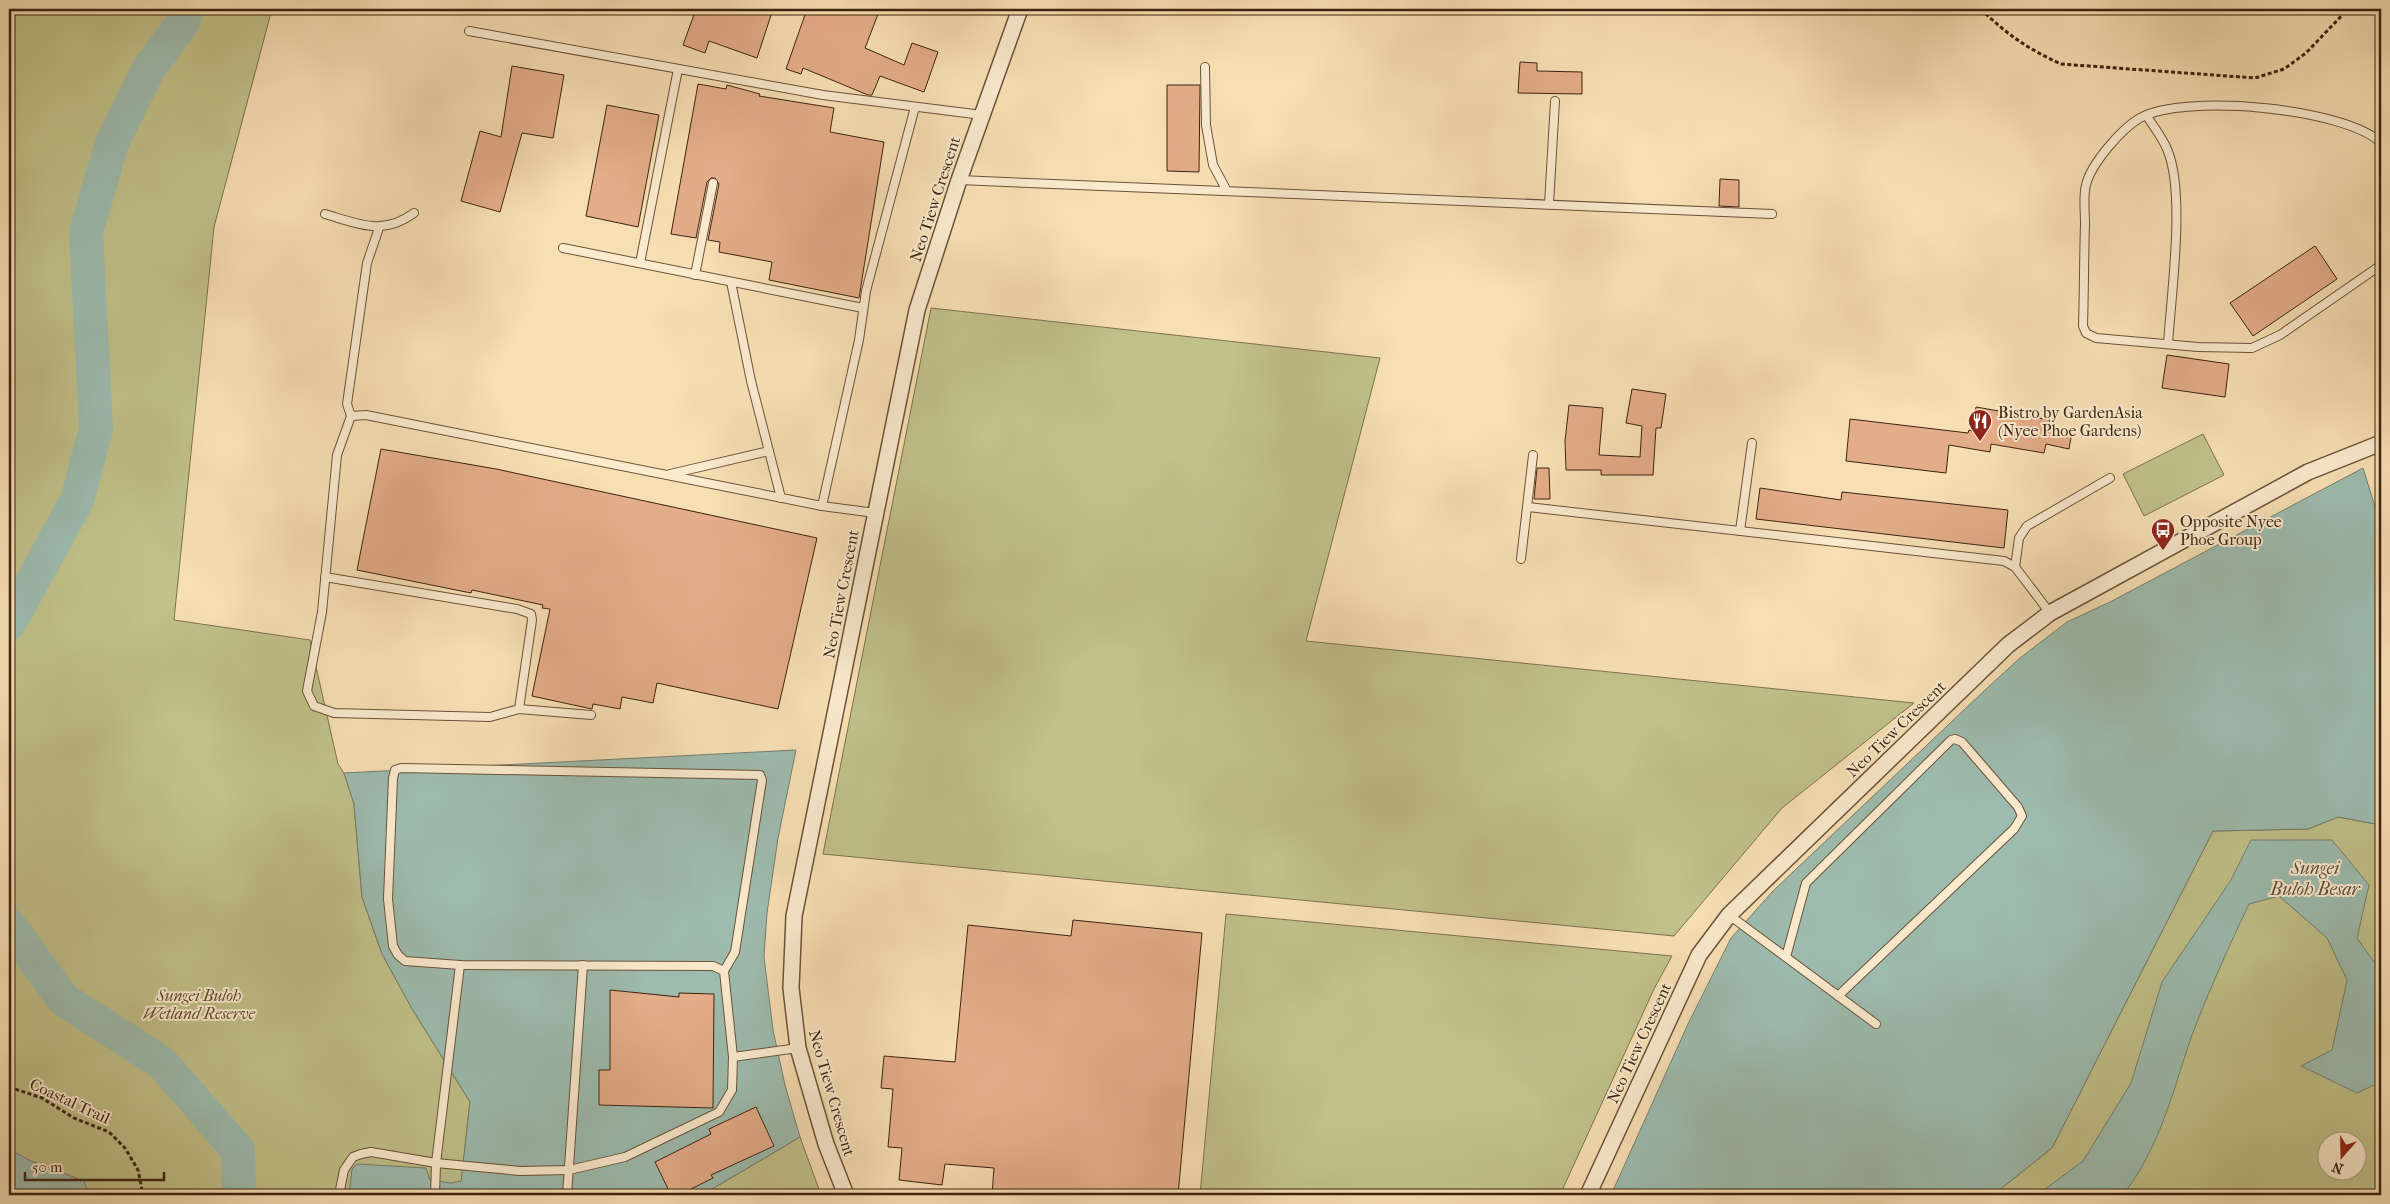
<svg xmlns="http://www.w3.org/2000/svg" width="2390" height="1204" font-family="'IM FELL French Canon',serif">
  <rect width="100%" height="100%" fill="#f7dfb4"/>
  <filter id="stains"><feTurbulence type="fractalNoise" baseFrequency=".004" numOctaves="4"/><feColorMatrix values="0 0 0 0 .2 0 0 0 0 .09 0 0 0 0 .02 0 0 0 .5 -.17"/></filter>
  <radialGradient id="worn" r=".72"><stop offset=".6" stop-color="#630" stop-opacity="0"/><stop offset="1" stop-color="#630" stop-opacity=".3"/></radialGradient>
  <g fill="#c1c18a" stroke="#7e724c" fill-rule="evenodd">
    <path d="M9,9H272L214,227L174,620L310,640L338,764L344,773L354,804L362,897L382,954L411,1007L470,1102L461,1184L375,1195H9Z"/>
    <path d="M931,308L1380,358L1306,641L1914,703L1782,808L1674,936L823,854Z"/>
    <path d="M2203,434L2224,475L2144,516L2123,474Z"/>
    <path d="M2338,817L2381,825V1195H1993L2052,1148L2213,831L2308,829ZM2328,1142H2358V1172H2328Z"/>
    <path d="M1226,914L1672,956L1654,989L1560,1195H1200Z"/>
    <path d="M800,1137L821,1195H702Z"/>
  </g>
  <g fill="#9dbcaf" stroke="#767f6f">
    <path d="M2363,468L2381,526V825L2338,817L2308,829L2213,831L2052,1148L1993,1195H1611L1688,1024L1731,938L1773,891L1985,690L2020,658L2067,622L2110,602Z"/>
    <path d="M796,750L778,838L767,913L764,957L773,1030L785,1085L800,1137L702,1195H349L352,1169L357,1164L426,1168L430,1180L451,1183L461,1181L470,1102L411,1007L382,954L362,897L354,804L344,773Z"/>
    <path d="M2251,840H2332L2369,885L2357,938L2374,962L2381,959V1082L2357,1093L2301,1066L2332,1050L2347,980L2327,938L2279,896L2249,904C2229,946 2207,995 2191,1038C2172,1094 2160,1147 2123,1195H2037L2083,1161L2131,1083L2162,982L2231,880Z"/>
    <path d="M9,1149L29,1160L84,1181L89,1195H9Z"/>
  </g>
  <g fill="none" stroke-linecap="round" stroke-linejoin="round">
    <g stroke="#9dbcaf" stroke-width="34">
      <path d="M9,624L77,500L96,429L86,232L112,143L148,70L183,22L187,9"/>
      <path d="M9,925L63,999L162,1063L238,1150L239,1195"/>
    </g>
  </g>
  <g fill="#e4ad89" stroke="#3c230f">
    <path d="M696,9H773L757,58L709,41L705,53L683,45Z"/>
    <path d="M807,9H880L865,48L904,65L912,43L938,52L924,92L880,76L872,95H868L803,68L801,74L786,69Z"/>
    <path d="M1520,62L1537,63V71L1582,72V94L1518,93Z"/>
    <path d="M512,66L564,75L553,138L522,133L500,212L461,201L480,131L501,137Z"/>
    <path d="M698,84L726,89L727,85L760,94L759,96L834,108L830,132L884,142L859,298L769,280L772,262L719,252L720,242L708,240L719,184L715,178H711L707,182L696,238L671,234Z"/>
    <path d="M1167,85H1200L1199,172L1167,171Z"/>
    <path d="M607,105L659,115L638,227L586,216Z"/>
    <path d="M1720,179L1739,180V207L1719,206Z"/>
    <path d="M2315,246L2337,279L2253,336L2230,303Z"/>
    <path d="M2167,355L2229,364L2225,397L2162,388Z"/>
    <path d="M1632,389L1666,394L1661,428H1656L1653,475H1601V470H1566L1565,441L1569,405L1603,408L1599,455L1640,457L1642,426L1626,423Z"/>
    <path d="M1976,407L2050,420L2049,427L2072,432L2069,449L2046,444L2044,453L1991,444L1990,452L1949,445L1946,473L1846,461L1850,419L1968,433L1969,430L1972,431Z"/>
    <path d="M381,449L496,469L817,538L778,709L657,683L653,703L622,697L620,709L593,704L592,709L532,696L550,609L542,608L543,605L472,590L471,593L357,570Z"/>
    <path d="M1537,468H1549L1550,499H1534Z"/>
    <path d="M1760,488L1841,500L1842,492L2008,510L2004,548L1756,519Z"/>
    <path d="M1073,920L1202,933L1178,1195H992L994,1168L945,1164L942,1185L899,1180L902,1148L888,1147L893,1089L881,1088L884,1056L955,1062L968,925L1071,936Z"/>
    <path d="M610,990L679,997V993L714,994L713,1108L599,1105V1070H610Z"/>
    <path d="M756,1107L774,1146L711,1175L713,1178L679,1195H671L655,1162L711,1134L709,1129Z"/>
  </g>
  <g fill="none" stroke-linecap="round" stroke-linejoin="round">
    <g stroke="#6b5238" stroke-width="10">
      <g id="lane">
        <path d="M469,31L823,95L982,115"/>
        <path d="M1205,67L1206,125L1213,165L1227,191"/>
        <path d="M2147,116C2153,126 2162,137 2167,149C2186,192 2171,295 2168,344"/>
        <path d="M2381,143C2346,108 2183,93 2140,118C2121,129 2091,164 2086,185C2083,196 2085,211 2085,223C2084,257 2084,291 2083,326L2086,333L2096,338L2198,347L2252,348L2280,335L2381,265"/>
        <path d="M959,180L1772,214"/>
        <path d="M1549,204L1555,101"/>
        <path d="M325,214C359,224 383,236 414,213"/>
        <path d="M379,228L367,263L347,404L351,416L337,455L322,612L307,691L314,706L334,713L490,717L519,709L591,715"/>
        <path d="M563,248L863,308"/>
        <path d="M640,263L678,69"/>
        <path d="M695,275L713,183"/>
        <path d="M731,282L751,381L781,498"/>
        <path d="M351,416L366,415L822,506L875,513"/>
        <path d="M670,474L769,451"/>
        <path d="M822,506L859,340L866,291L915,107"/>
        <path d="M1528,507L2004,561L2015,567L2050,613"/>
        <path d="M1740,531L1752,443"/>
        <path d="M1521,559L1533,455"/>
        <path d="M2015,567L2019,538L2027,526L2110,478"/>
        <path d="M325,577L517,609L531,614L532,620L519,709"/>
        <path d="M1729,915L1876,1024"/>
        <path d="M1786,957L1806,883L1951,740L1955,739L1962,742L2018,807L2022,816L2014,829L1838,996"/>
        <path d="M733,1057L798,1048"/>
        <path d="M339,1195L344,1170L353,1157L361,1154L371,1152L436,1163L520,1171L569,1170L625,1157L719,1112L732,1090L733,1057L724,971L735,952L762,780L760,775L401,768L395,770L393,778L388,899L393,946L398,955L405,961L460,965L713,966L724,971"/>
        <path d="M435,1195L436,1163L460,965"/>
        <path d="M567,1195L583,965"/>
      </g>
    </g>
    <g stroke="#6b5238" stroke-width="18">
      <g id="street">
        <path d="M846,1195L826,1144L798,1048L791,988L794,916L917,310L959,180L1020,9"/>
        <path d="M1588,1195L1699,955L1729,915L2008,645L2050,613L2308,472L2381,443"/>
      </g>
    </g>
    <g stroke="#3c230f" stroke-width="3" stroke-dasharray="4 2.5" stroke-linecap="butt">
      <path d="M1981,9C2006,34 2028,49 2061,64L2255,78L2284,69L2306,53L2348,9"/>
      <path d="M9,1087L42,1098L74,1118L109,1132L125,1148L138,1170L143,1195"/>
    </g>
    <use href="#lane" stroke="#faeace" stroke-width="8"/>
    <use href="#street" stroke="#faeace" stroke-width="15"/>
  </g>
  <defs>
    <g id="restaurant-pin" transform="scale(1.25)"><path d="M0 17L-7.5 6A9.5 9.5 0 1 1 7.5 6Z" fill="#8f2418" stroke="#faeace"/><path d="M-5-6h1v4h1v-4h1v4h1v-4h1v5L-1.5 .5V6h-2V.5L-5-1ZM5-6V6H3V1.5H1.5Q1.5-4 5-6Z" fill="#fff"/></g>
    <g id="bus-pin" transform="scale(1.25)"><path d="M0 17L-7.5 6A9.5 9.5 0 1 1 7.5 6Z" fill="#8f2418" stroke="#faeace"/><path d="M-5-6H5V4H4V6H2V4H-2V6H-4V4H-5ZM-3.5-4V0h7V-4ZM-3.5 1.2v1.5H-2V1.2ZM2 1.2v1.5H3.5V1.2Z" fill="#fff"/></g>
  </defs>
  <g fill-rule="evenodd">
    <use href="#restaurant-pin" x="1980" y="421"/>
    <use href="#bus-pin" x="2163" y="530"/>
  </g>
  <g text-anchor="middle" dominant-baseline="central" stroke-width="4" stroke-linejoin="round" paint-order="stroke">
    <g font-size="16" fill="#3c230f" stroke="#faeace">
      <text transform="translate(935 199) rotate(-72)">Neo Tiew Crescent</text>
      <text transform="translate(841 594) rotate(-79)">Neo Tiew Crescent</text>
      <text transform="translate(1896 729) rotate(-44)">Neo Tiew Crescent</text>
      <text transform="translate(1639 1043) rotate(-65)">Neo Tiew Crescent</text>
      <text transform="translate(832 1093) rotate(74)">Neo Tiew Crescent</text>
      <text transform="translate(70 1101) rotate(25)">Coastal Trail</text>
    </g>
    <g font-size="16" fill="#3c230f" stroke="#faeace" text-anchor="start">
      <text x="1998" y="412">Bistro by GardenAsia<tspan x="1998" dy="18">(Nyee Phoe Gardens)</tspan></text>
      <text x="2180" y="521">Opposite Nyee<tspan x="2180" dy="18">Phoe Group</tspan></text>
    </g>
    <g font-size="16" font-style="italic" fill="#5d4a2e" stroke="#faeace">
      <text x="199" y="995">Sungei Buloh<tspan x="199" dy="18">Wetland Reserve</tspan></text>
    </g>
    <g font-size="18" font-style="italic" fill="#59513f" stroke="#faeace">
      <text x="2315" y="868">Sungei<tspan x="2315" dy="21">Buloh Besar</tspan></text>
    </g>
  </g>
  <rect width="2390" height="1204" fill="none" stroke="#f7dfb4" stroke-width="30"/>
  <rect x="10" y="10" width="2370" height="1184" fill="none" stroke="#3c230f" stroke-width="2.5"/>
  <rect x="15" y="15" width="2360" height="1174" fill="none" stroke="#3c230f"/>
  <g transform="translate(2342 1156) rotate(200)"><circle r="24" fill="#faeace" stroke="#ae9a82"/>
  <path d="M0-4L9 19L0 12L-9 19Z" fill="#8f2418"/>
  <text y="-8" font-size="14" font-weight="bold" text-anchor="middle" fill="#3c230f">N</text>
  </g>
  <path d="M25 1172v8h139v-8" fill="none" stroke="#3c230f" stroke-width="2.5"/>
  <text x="32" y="1172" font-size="15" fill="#3c230f" stroke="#faeace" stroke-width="4" paint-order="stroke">50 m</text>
  <rect width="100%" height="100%" filter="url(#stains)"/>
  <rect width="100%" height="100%" fill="url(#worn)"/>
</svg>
